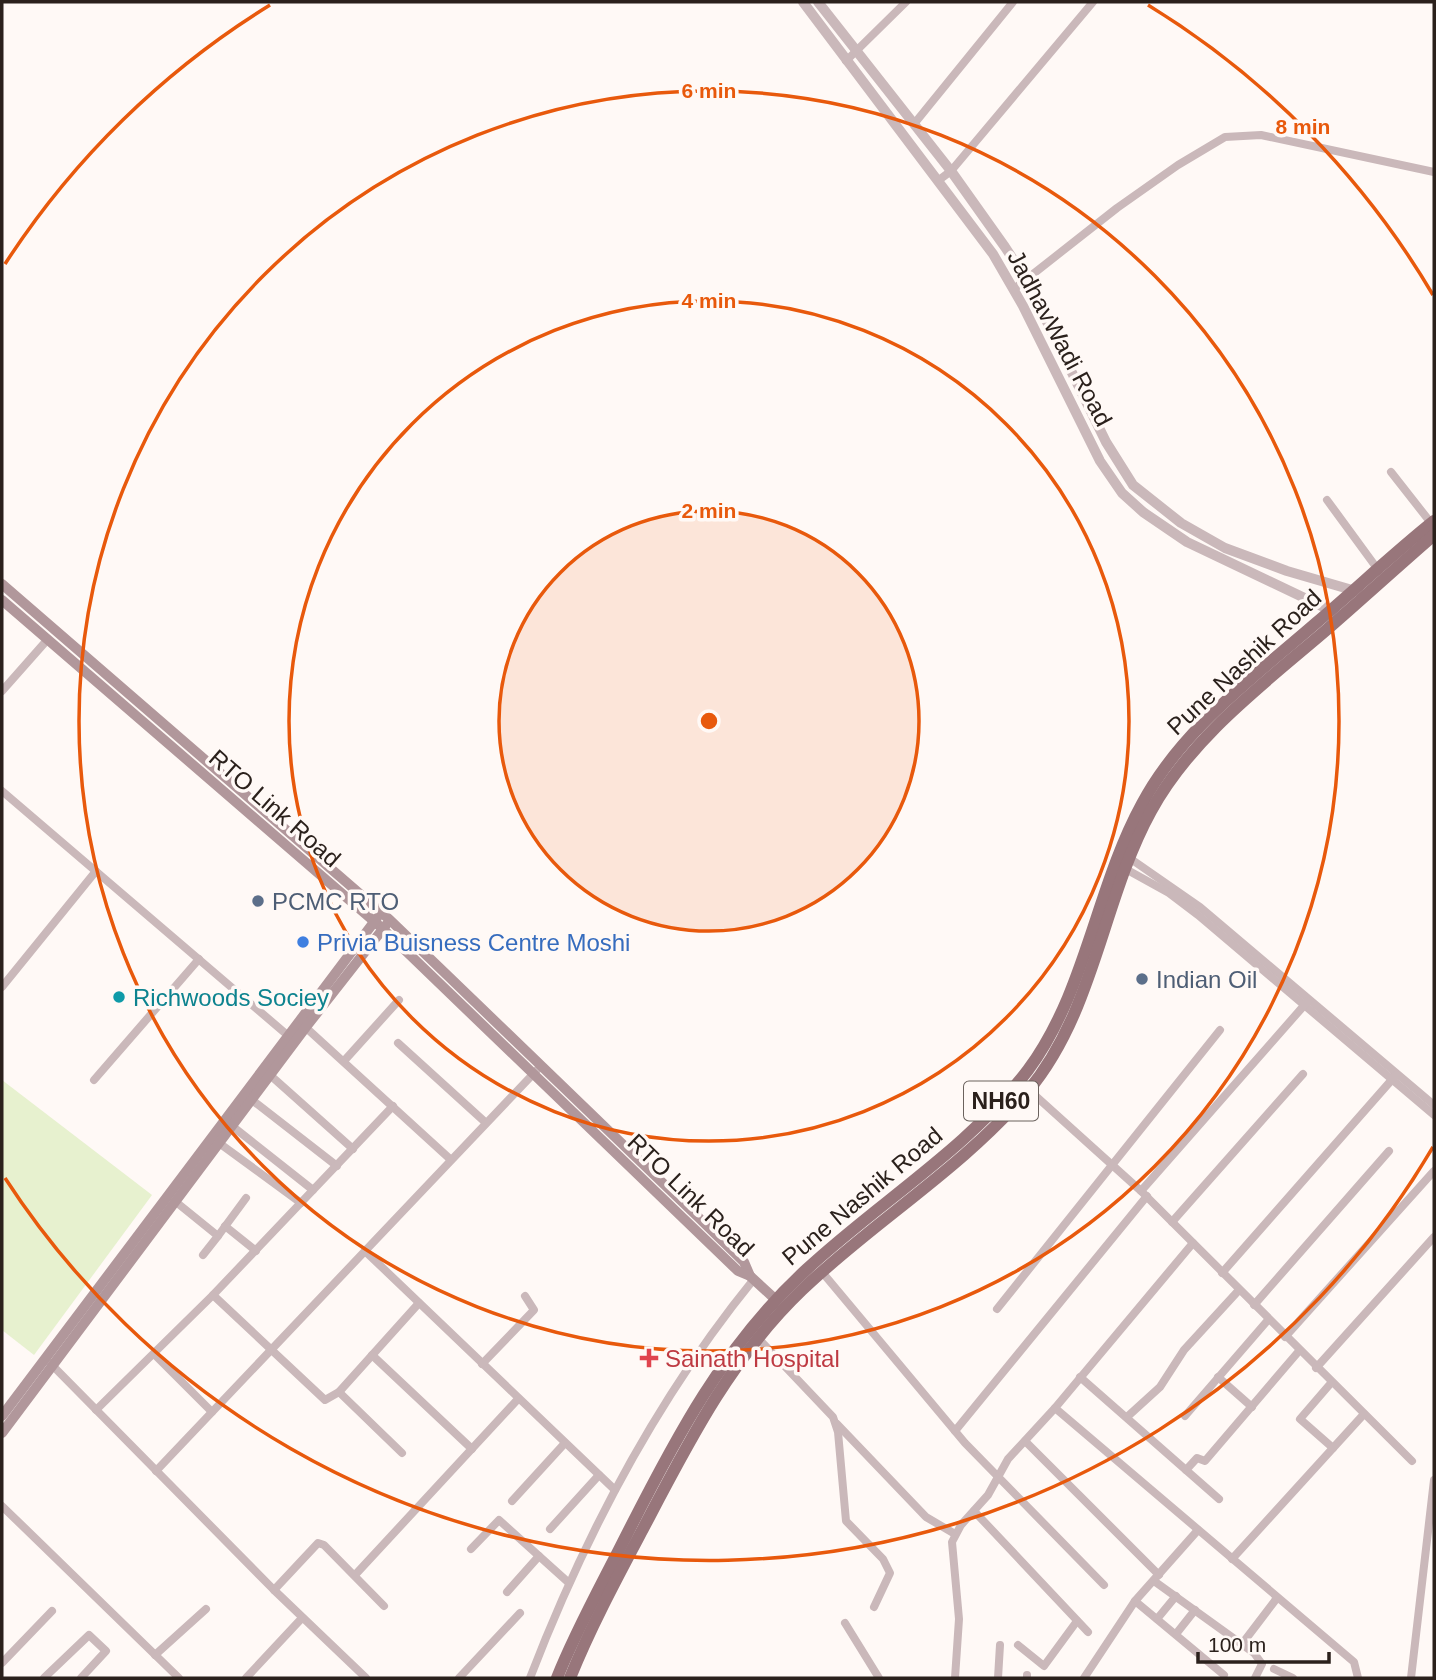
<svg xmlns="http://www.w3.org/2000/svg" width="1436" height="1680" font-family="Helvetica,sans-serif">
  <rect width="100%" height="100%" fill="#fff9f6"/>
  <path fill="#e7f1cf" d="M2,1080L152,1195L34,1355L2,1330Z"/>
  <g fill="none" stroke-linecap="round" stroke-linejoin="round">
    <g stroke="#cab8ba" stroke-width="8">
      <path d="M846,61L906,2"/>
      <path d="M914,124L1013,2"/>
      <path d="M939,180L951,171L1093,2"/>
      <path d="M1014,289L1117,208L1178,165L1225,137L1261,135L1434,172"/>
      <path d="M1391,472L1431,523"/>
      <path d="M1327,500L1379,571"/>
      <path d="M2,691L48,639"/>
      <path d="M2,791L292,1039"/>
      <path d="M1128,857L1200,907L1434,1105"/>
      <path d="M1122,867L1169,893L1198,915L1434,1115"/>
      <path d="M2,987L96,871"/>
      <path d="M303,1025L450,1159"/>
      <path d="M398,1043L485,1122"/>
      <path d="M344,1061L399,1000"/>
      <path d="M270,1075L353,1149"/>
      <path d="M94,1080L199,959"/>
      <path d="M1029,1090L1141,1191L1412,1461"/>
      <path d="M252,1100L337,1166"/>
      <path d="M232,1126L313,1190"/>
      <path d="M219,1143L301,1203"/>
      <path d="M1141,1191L1308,1001"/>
      <path d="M176,1202L218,1236L246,1198"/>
      <path d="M1172,1222L1303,1074"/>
      <path d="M225,1226L256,1251"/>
      <path d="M365,1251L615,1490"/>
      <path d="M203,1255L218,1236"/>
      <path d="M822,1272L965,1443L1104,1585"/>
      <path d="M1222,1273L1396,1075"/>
      <path d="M213,1295L325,1400L339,1392L419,1303"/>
      <path d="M1254,1305L1389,1151"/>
      <path d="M997,1309L1220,1030"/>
      <path d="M1285,1337L1434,1171"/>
      <path d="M758,1338L833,1417L838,1432L846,1521L883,1559L890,1573L874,1607"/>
      <path d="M154,1354L212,1412"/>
      <path d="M372,1355L472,1449"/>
      <path d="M50,1363L274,1590L366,1678"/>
      <path d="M482,1364L534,1310L525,1296"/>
      <path d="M1316,1368L1434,1237"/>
      <path d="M1080,1377L1219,1499"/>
      <path d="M1218,1377L1252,1407"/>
      <path d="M1331,1383L1300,1419L1333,1448"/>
      <path d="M339,1392L402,1453"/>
      <path d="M1055,1408L1193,1243"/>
      <path d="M96,1410L213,1295L393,1106"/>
      <path d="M1185,1416L1268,1320"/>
      <path d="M1127,1417L1160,1387L1184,1350L1239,1290"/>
      <path d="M837,1424L926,1517L955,1534"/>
      <path d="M955,1431L1147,1196"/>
      <path d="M1025,1441L1159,1575"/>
      <path d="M1186,1470L1197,1458L1205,1461L1299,1351"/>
      <path d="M156,1471L537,1070"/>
      <path d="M512,1501L565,1443"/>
      <path d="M2,1506L179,1678"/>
      <path d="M974,1511L1088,1632"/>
      <path d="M550,1529L599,1475"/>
      <path d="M471,1549L499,1520L569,1583"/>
      <path d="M1232,1559L1364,1414"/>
      <path d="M355,1575L518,1399"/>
      <path d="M1154,1581L1254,1653L1262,1664L1255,1678"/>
      <path d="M274,1590L318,1543L324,1545L384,1606"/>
      <path d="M507,1592L539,1556"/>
      <path d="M1135,1601L1224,1675"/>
      <path d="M1157,1619L1176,1596"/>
      <path d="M845,1623L879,1678"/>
      <path d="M1176,1634L1195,1610"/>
      <path d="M1242,1644L1277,1598"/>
      <path d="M1018,1645L1044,1666L1077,1621"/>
      <path d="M155,1655L206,1609"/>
      <path d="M2,1663L52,1611"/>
      <path d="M1274,1669L1293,1678"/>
      <path d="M44,1678L89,1635L106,1651L81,1678"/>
      <path d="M246,1678L302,1618"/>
      <path d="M459,1678L520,1613"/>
      <path d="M530,1678C585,1535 657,1398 754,1279"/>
      <path d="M955,1678L959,1619L952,1542L961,1525L988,1495L1008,1459L1055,1408L1354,1662L1358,1678"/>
      <path d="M998,1678L1000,1645"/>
      <path d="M1027,1678V1675"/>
      <path d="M1084,1678L1135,1601L1198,1530"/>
      <path d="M1411,1678L1434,1480"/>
    </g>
    <g stroke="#cab8ba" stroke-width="10">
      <path d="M803,2L993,254L1023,306L1100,461L1122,493L1143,512L1187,542L1336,613"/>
      <path d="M818,2L951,171L1005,247L1026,279L1106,442L1133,485L1181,523L1225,548L1287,571L1359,592"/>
    </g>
    <g stroke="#b1979b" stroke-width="10">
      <path d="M2,584L390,920L697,1216L744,1262L750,1276"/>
      <path d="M2,600L383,929L738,1271L750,1276L775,1299"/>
      <path d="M2,1416L377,918"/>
      <path d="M2,1433L306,1027L386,925"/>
    </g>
    <g stroke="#98767b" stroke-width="12">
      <path d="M557,1678C576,1630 602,1584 625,1538C675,1439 724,1345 807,1269C879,1202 968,1149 1028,1070C1086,992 1096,888 1142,804C1181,730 1254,677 1316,623C1356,589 1394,553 1434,521"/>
      <path d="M570,1678C591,1626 618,1576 644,1527C689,1441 731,1358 802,1290C874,1221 963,1168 1028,1091C1095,1011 1102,900 1151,811C1191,738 1262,685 1324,632C1361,600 1397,567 1434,535"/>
    </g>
  </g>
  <circle cx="709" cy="721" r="210" fill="#e8590c" fill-opacity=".12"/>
  <g fill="none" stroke="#e8590c" stroke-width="3.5">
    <circle cx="709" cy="721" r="210"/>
    <circle cx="709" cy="721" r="420"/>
    <circle cx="709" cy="721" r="630"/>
    <path d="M1433 1147A840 840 0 0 1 5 1178M5 264A840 840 0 0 1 270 5M1148 5A840 840 0 0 1 1433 295"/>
  </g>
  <g fill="#5c6f8a" stroke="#fff9f6" stroke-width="2.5">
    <circle cx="258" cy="901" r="7"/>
    <circle cx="1142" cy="979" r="7"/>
  </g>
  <circle fill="#3f7fe0" stroke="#fff9f6" stroke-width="2.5" cx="303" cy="942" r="7"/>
  <circle fill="#0f9aa8" stroke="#fff9f6" stroke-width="2.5" cx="119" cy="997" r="7"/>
  <path fill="#e0444e" stroke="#fff9f6" stroke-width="2.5" d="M645.5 1347.5h7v7h7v7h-7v7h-7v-7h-7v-7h7z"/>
  <g text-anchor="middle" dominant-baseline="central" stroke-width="7" stroke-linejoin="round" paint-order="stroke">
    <rect fill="#fff9f6" stroke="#6b625d" stroke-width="2" x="964" y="1081.5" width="74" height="39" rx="5"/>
    <g font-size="23" font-weight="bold" fill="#2b211c">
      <text x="1001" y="1101">NH60</text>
    </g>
    <g font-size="24" fill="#2b211c" stroke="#fff9f6">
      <text transform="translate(1060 338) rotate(62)">JadhavWadi Road</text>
      <text transform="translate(1244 662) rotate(-43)">Pune Nashik Road</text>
      <text transform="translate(275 808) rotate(41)">RTO Link Road</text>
      <text transform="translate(691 1195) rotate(44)">RTO Link Road</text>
      <text transform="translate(862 1196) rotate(-40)">Pune Nashik Road</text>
    </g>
    <g font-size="24" fill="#4e5e75" stroke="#fff9f6" text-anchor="start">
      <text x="272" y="901">PCMC RTO</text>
      <text x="1156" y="979">Indian Oil</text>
    </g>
    <g font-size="24" fill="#366cbe" stroke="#fff9f6" text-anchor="start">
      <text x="317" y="942">Privia Buisness Centre Moshi</text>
    </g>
    <g font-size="24" fill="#0d838f" stroke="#fff9f6" text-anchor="start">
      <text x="133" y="997">Richwoods Sociey</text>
    </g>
    <g font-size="24" fill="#be3a42" stroke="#fff9f6" text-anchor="start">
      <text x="665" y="1358">Sainath Hospital</text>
    </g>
  </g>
  <circle cx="709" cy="721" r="10" fill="#e8590c" stroke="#fff9f6" stroke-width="3.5"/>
  <g font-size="21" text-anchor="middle" font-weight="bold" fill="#e8590c" stroke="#fff9f6" stroke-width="7" stroke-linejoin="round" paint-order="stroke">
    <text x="709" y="98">6 min</text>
    <text x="1303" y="134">8 min</text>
    <text x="709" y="308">4 min</text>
    <text x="709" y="518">2 min</text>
  </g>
  <rect width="1436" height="1680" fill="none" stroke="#2b211c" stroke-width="7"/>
  <path d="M1198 1652v10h131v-10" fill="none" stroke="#2b211c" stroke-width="3.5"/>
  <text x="1208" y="1652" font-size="21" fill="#2b211c" stroke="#fff9f6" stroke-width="5" paint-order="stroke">100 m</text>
</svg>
